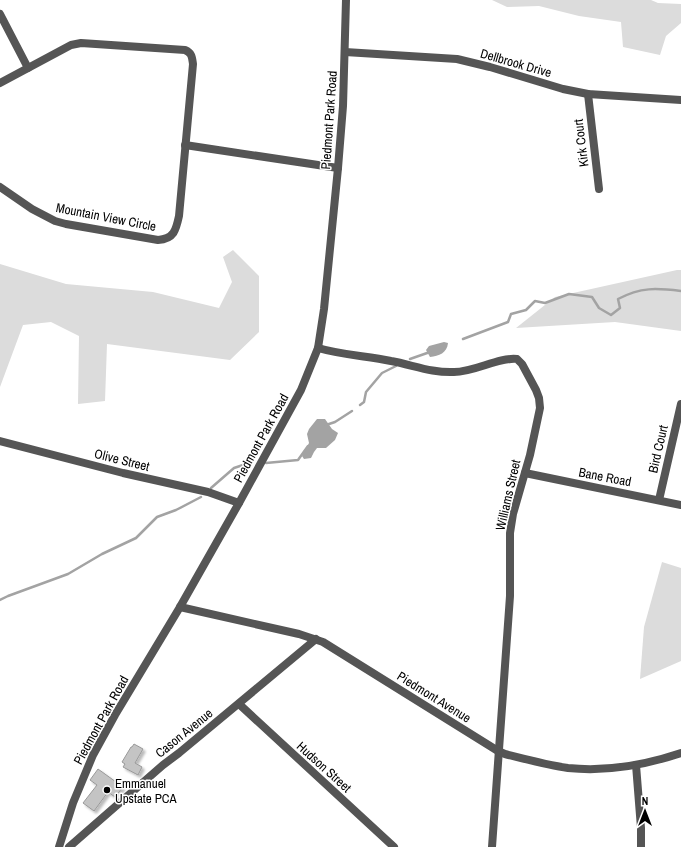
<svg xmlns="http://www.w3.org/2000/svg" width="681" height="847" font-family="'Archivo Narrow',sans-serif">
  <defs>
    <filter id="shadow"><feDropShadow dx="2.5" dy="2.5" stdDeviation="1" flood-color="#0004"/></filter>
  </defs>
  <rect width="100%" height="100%" fill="#fff"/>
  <g fill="#dcdcdc">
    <path d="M492,0H651L658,3L681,4V23L666,36L660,55L623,47L621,22L579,16L539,6L507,7Z"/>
    <path d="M233,250L259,276V332L230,360L107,344L105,401L78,404L79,336L51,322L23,325L0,387V264L66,284L153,292L219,308L232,282L223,257Z"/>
    <path d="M677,270H681V331L615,322L516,328L555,297Z"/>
    <path d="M662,562L681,568V661L640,679L644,627Z"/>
  </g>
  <g fill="#a3a3a3">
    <path d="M444,342L448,343C447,353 439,356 430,357L426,350L429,346Z"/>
    <path d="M317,419H325L332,429L338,433L335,440L326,448H317L314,452L311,458L304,459L302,456L309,443L307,434L309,429Z"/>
  </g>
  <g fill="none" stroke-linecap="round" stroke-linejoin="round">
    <g stroke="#a3a3a3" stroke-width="2.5">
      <path d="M463,339L508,322L511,314L526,310L535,301L545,303L569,294L592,297L599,308L611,315L620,308L618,299C641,287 656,288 681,291"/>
      <path d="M410,359L430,352"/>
      <path d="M360,405L364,402L366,392L382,373L396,366"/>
      <path d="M326,425L335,422L352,411"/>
      <path d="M266,463L298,460L308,446"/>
      <path d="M211,488L234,468L249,463"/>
      <path d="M0,600L8,596L68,574L102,554L136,538L157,517L176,510L201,497"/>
    </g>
  </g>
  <g fill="#c4c4c4" stroke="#999" filter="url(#shadow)">
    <path d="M134,744L143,749L135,763L142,767L138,775L123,767L125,764L122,762L131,747H132Z"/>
    <path d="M98,769L123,787L115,797L108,792L94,811L83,803L97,785L90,780Z"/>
  </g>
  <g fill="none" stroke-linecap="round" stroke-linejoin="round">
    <g stroke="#555" stroke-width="8">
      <path d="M0,14L28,68"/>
      <path d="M345,52L457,59L490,67L563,89L588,94L681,100"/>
      <path d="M0,83L71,45L81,43L185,50C192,53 192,57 193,64L179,216C176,230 174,239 158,240L66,224L55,221L32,209L0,187"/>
      <path d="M588,94L599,189"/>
      <path d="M185,145L338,168"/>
      <path d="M318,348C342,355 367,356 391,361C413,365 432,373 454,372C475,372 498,357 517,359L522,364L536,390L539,398L540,408L530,455L513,514L510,533V596L492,847"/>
      <path d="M0,441L123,473L208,492L239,503"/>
      <path d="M525,473L681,505"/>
      <path d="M659,500L681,404"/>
      <path d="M180,607L299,634L323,642L498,751L505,754C525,759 547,765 568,768C606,772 645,765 681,753"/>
      <path d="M239,704L394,847"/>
      <path d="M636,765L641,828V847"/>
      <path d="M69,847L163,765L179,753L316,639"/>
    </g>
    <path stroke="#555" stroke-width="8" d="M59,847L73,803L93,755L115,715L180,607L239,503L301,390L318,348L324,309L338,168L343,106L346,0"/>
  </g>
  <circle fill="#000" stroke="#fff" stroke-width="1.5" cx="107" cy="790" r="4"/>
  <g text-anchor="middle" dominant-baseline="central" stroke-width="3" stroke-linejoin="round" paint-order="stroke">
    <g font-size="13" fill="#000" stroke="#fff">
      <text transform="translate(516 63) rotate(16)">Dellbrook Drive</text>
      <text transform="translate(329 120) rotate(-86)">Piedmont Park Road</text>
      <text transform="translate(581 143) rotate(-97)">Kirk Court</text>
      <text transform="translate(106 217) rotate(11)">Mountain View Circle</text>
      <text transform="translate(261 438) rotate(-61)">Piedmont Park Road</text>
      <text transform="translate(658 449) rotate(-77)">Bird Court</text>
      <text transform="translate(122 460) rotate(14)">Olive Street</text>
      <text transform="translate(605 477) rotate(11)">Bane Road</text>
      <text transform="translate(508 495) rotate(-77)">Williams Street</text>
      <text transform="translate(434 697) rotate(32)">Piedmont Avenue</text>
      <text transform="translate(101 720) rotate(-61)">Piedmont Park Road</text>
      <text transform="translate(184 733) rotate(-39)">Cason Avenue</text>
      <text transform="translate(324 767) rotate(42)">Hudson Street</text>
    </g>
    <g font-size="13" fill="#000" stroke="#fff" text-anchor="start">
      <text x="115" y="783">Emmanuel<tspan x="115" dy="15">Upstate PCA</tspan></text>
    </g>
  </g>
  <g transform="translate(645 811)" stroke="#ffffff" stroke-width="3" paint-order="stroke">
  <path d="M0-3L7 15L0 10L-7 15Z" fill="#000000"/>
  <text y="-6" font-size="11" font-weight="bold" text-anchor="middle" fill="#000000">N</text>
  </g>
</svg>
